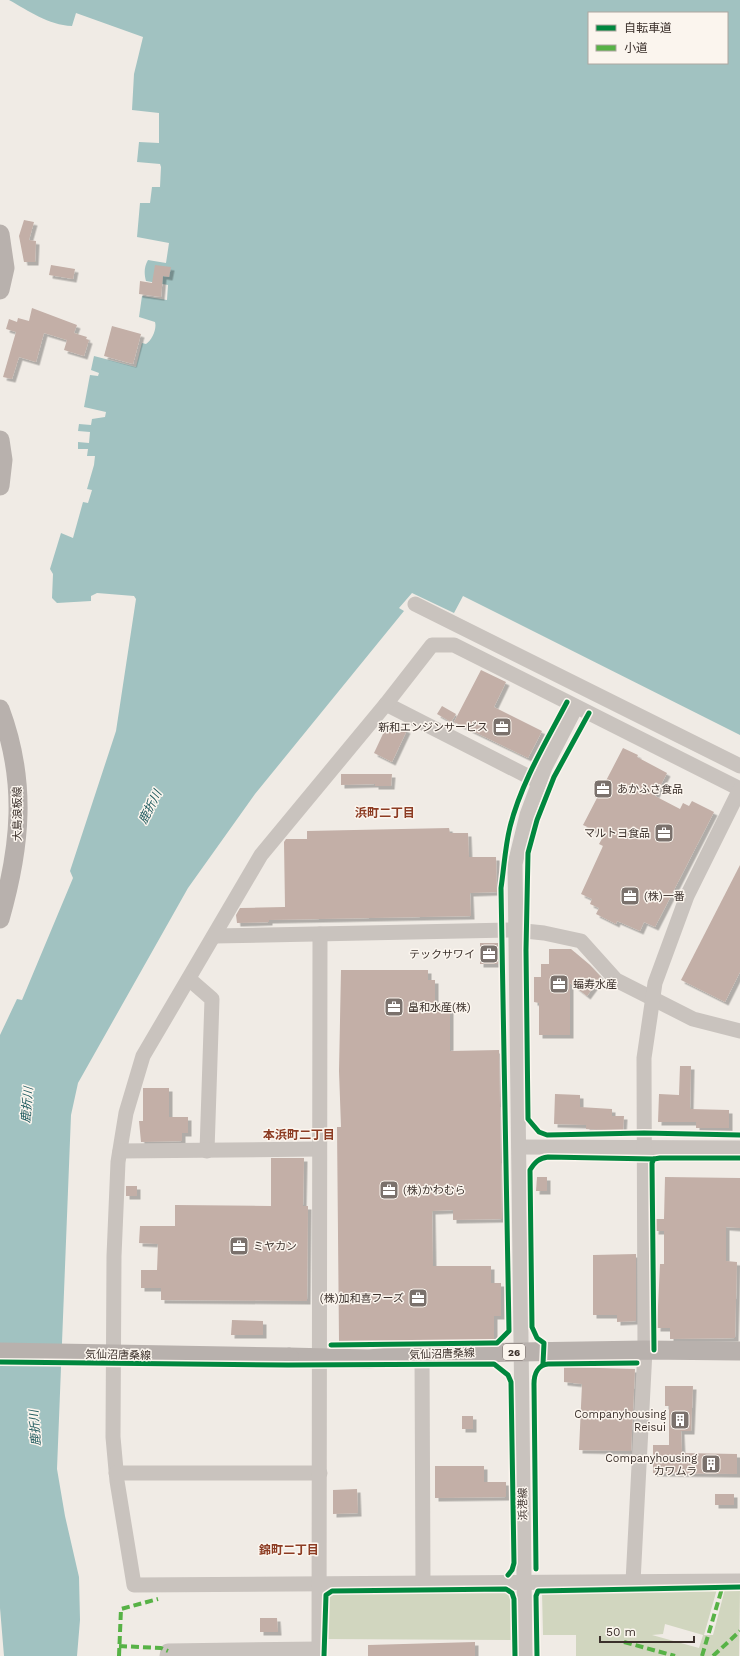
<svg xmlns="http://www.w3.org/2000/svg" width="740" height="1656" font-family="'Work Sans','Noto Sans JP',sans-serif">
  <defs>
    <filter id="shadow"><feDropShadow dx="3.5" dy="3.5" stdDeviation="0" flood-color="#0004"/></filter>
  </defs>
  <rect width="100%" height="100%" fill="#f0ebe5"/>
  <g fill="#d1d6bf" fill-rule="evenodd">
    <path d="M504,1589L512,1595L511,1640L324,1639L326,1595L332,1591Z"/>
    <path d="M717,1589L704,1635H713L725,1589H740L739,1656H576V1635H543L542,1592ZM665,1624L703,1635L699,1648L652,1635L663,1634Z"/>
  </g>
  <path fill="#a1c2c1" fill-rule="evenodd" d="M9,0H740V735L463,596L454,613L412,593L399,608L404,611L255,794L188,888L78,1083L71,1115L57,1469L65,1516L79,1577L80,1620L77,1656H4L0,1608V1035L17,999L22,1000L73,878L70,871L116,731L136,599L134,596L97,593L91,596V601L57,603L52,598L53,574L50,569L61,533L73,538L83,502L88,503L92,490L87,489L94,465L95,456H87L88,449H78V442L89,443L90,432L78,431L79,424L91,425L92,419L105,417L106,412L84,407L90,375L98,376L99,373L91,370L94,356L136,367L142,343L146,344C152,340 157,329 155,322L139,317L142,296L167,300L168,285L146,281C144,273 144,267 148,260L166,263L169,243L137,237L140,203H150L152,187H160L161,167L160,164L137,162L139,142L159,143V113L132,110L134,74L143,37L76,13L72,26C48,25 29,11 9,0ZM589,13H727V63H589Z"/>
  <g fill="#c3afa7" filter="url(#shadow)">
    <path d="M24,220L34,222L29,240L36,241L35,262H24L19,236Z"/>
    <path d="M51,265L75,269L73,279L49,275Z"/>
    <path d="M155,265L171,267L169,277L163,276L161,297L139,294L140,281L152,283Z"/>
    <path d="M32,308L77,325L74,333L87,337L86,339L89,340L84,356L64,350L67,340L44,333L36,362L19,357L12,379L3,377L16,332L6,329L9,319L17,322L18,318L29,321Z"/>
    <path d="M112,326L141,334L133,364L104,356Z"/>
    <path d="M481,670L506,682L494,707L542,731L528,758L454,722Z"/>
    <path d="M442,706L456,714L451,722L437,714Z"/>
    <path d="M389,721L407,730L392,762L374,753Z"/>
    <path d="M623,748L638,755L637,757L667,773L655,796L680,809L683,803L689,806L692,801L714,812L655,927L644,922L640,931L617,921L616,924L596,914L599,908L590,904L592,899L581,894L603,846L599,844L604,835L583,825Z"/>
    <path d="M341,774H392L391,786H375V784L341,785Z"/>
    <path d="M449,828L450,833H468L469,857H496L497,892L470,893L471,916L269,920V922L237,923L236,915L240,908L285,907L284,842L286,839H307V831Z"/>
    <path d="M740,865V972L725,1002L681,980Z"/>
    <rect x="480" y="943" width="18" height="21"/>
    <path d="M549,949H571L590,965L601,977L587,996L570,983V1035H539V1003L534,1002V977H541V964H549Z"/>
    <path d="M341,970H428V980H435V1003H450V1051L499,1050L502,1219L453,1220V1210L432,1211L433,1266H491V1283H501V1316H494V1340L339,1341L337,1127H341L339,1071Z"/>
    <path d="M680,1066H691L690,1109L729,1110V1128H696V1122H658L659,1094L679,1095Z"/>
    <path d="M143,1088H169V1117H188V1133H182V1141L141,1142L139,1121H143Z"/>
    <path d="M555,1094L580,1095V1107L612,1109V1116H624L623,1131L586,1129V1125L554,1124Z"/>
    <path d="M271,1158H304L303,1206H308L307,1301L161,1300V1288H141V1270H157L158,1244L139,1243L140,1226H175V1205L271,1206Z"/>
    <path d="M537,1177H547V1191H536Z"/>
    <path d="M665,1177L740,1178V1228L726,1227V1261L737,1262L735,1338L670,1339V1328H657L660,1264H664V1231H655L656,1219H664Z"/>
    <rect x="126" y="1186" width="11" height="10"/>
    <path d="M636,1254V1321L617,1322V1315H593V1255Z"/>
    <path d="M232,1320L263,1321V1335H231Z"/>
    <path d="M564,1367L635,1369L631,1451L579,1450L582,1384L564,1382Z"/>
    <path d="M665,1386H693L691,1431H681L682,1453L737,1454V1474L653,1473V1445H669V1406H665Z"/>
    <rect x="462" y="1416" width="11" height="13"/>
    <path d="M435,1466H484V1482H506V1497L435,1498Z"/>
    <path d="M357,1489L358,1513L333,1514V1490Z"/>
    <rect x="715" y="1494" width="19" height="11"/>
    <path d="M260,1618H277L278,1632H260Z"/>
    <path d="M475,1642V1656H368V1645Z"/>
  </g>
  <g fill="none" stroke-linecap="round" stroke-linejoin="round">
    <g stroke="#c9c3be" stroke-width="15">
      <path d="M415,604L740,766"/>
      <path d="M386,704L539,782"/>
      <path d="M740,789L454,645H432L386,704L261,855L143,1056L126,1113L118,1162L114,1256L113,1437L117,1481L134,1585L740,1581"/>
      <path d="M214,936L515,930L544,933L581,941L616,980L693,1019L740,1031"/>
      <path d="M189,979L212,999L207,1151"/>
      <path d="M519,1147L740,1148"/>
      <path d="M120,1151L319,1149"/>
      <path d="M422,1354L423,1584"/>
      <path d="M116,1473H320"/>
      <path d="M633,1582L645,1350L644,1058L655,983L687,896L740,789"/>
      <path d="M167,1656L168,1651L319,1649"/>
      <path d="M319,1656L320,934"/>
      <path d="M525,1656L515,864L527,815L545,767L576,707"/>
    </g>
    <g stroke="#b8b1ad" stroke-width="19">
      <path d="M0,234L5,268L0,290"/>
      <path d="M0,440L3,460L0,486"/>
      <path d="M0,709C27,781 21,846 0,919"/>
      <path d="M289,1357L369,1359L422,1354L520,1352L645,1350L740,1351"/>
    </g>
    <path stroke="#b8b1ad" stroke-width="19" d="M0,1352L289,1357"/>
    <g stroke="#57b246" stroke-width="4" stroke-dasharray="8 4" stroke-linecap="butt">
      <path d="M624,1642L675,1656"/>
      <path d="M119,1646L161,1648L168,1651"/>
      <path d="M119,1656L121,1609L158,1599"/>
      <path d="M702,1656L723,1585"/>
      <path d="M713,1656L740,1631"/>
    </g>
    <g stroke="#fbf5ee" stroke-width="8">
      <g id="cycleway">
        <path d="M589,713L554,777L537,820L528,853L526,950L528,1119L539,1132L547,1135L644,1133L740,1135"/>
        <path d="M331,1345L492,1343H497L509,1331L501,888C504,868 505,847 510,827C521,783 546,742 567,702"/>
        <path d="M654,1350L652,1163L654,1159L660,1158H740"/>
        <path d="M0,1362L288,1365L494,1364L508,1375L511,1382L514,1563L512,1570L508,1575"/>
        <path d="M543,1364L544,1343L537,1338L532,1327L530,1170C535,1162 539,1158 548,1157L654,1159"/>
        <path d="M536,1569L534,1384C534,1374 538,1365 548,1364L637,1363"/>
        <path d="M324,1656L326,1595L332,1591L506,1589L512,1593L514,1599L515,1656"/>
        <path d="M537,1656L536,1596L538,1591L740,1587"/>
      </g>
    </g>
    <use href="#cycleway" stroke="#00873e" stroke-width="5"/>
  </g>
  <defs>
    <g id="office-square" transform="scale(1)"><rect x="-9" y="-9" width="18" height="18" rx="4" fill="#7a716c" stroke="#fbf5ee"/><path d="M-6-3h4V-5.5h4V-3h4V5H-6ZM-1-4.5V-3h2v-1.5ZM-6 0V1H6V0Z" fill="#fff"/></g>
    <g id="building-square" transform="scale(1)"><rect x="-9" y="-9" width="18" height="18" rx="4" fill="#7a716c" stroke="#fbf5ee"/><path d="M-4-6H4V6H1V3H-1V6H-4ZM-2.5-4.3h1.7v1.8h-1.7ZM.8-4.3h1.7v1.8H.8ZM-2.5-1h1.7V.8h-1.7ZM.8-1h1.7V.8H.8Z" fill="#fff"/></g>
  </defs>
  <g fill-rule="evenodd">
    <use href="#office-square" x="502" y="727"/>
    <use href="#office-square" x="603" y="789"/>
    <use href="#office-square" x="664" y="833"/>
    <use href="#office-square" x="630" y="896"/>
    <use href="#office-square" x="489" y="954"/>
    <use href="#office-square" x="559" y="984"/>
    <use href="#office-square" x="394" y="1007"/>
    <use href="#office-square" x="389" y="1190"/>
    <use href="#office-square" x="239" y="1246"/>
    <use href="#office-square" x="418" y="1298"/>
    <use href="#building-square" x="680" y="1420"/>
    <use href="#building-square" x="711" y="1464"/>
  </g>
  <g text-anchor="middle" dominant-baseline="central" stroke-width="3" stroke-linejoin="round" paint-order="stroke">
    <rect fill="#fbf5ee" stroke="#756b66" stroke-width="1" x="503" y="1344" width="22" height="16" rx="3"/>
    <g font-size="10" font-weight="bold" fill="#3b302b">
      <text x="514" y="1352">26</text>
    </g>
    <g font-size="11" fill="#3b302b" stroke="#fbf5ee" text-anchor="end">
      <text x="488" y="727">新和エンジンサービス</text>
      <text x="617" y="789" text-anchor="start">あかふさ食品</text>
      <text x="650" y="833">マルトヨ食品</text>
      <text x="644" y="896" text-anchor="start">(株)一番</text>
      <text x="475" y="954">テックサワイ</text>
      <text x="573" y="984" text-anchor="start">蝠寿水産</text>
      <text x="408" y="1007" text-anchor="start">畠和水産(株)</text>
      <text x="403" y="1190" text-anchor="start">(株)かわむら</text>
      <text x="253" y="1246" text-anchor="start">ミヤカン</text>
      <text x="404" y="1298">(株)加和喜フーズ</text>
      <text x="666" y="1414">Companyhousing<tspan x="666" dy="13">Reisui</tspan></text>
      <text x="697" y="1458">Companyhousing<tspan x="697" dy="13">カワムラ</tspan></text>
    </g>
    <g font-size="11" fill="#3b302b" stroke="#fbf5ee">
      <text transform="translate(17 814) rotate(-90)">大島浪板線</text>
      <text transform="translate(442 1354) rotate(-2)">気仙沼唐桑線</text>
      <text transform="translate(118 1355) rotate(1)">気仙沼唐桑線</text>
      <text transform="translate(523 1504) rotate(-91)">浜港線</text>
    </g>
    <g font-size="12" font-style="italic" fill="#1f5a5e" stroke="#fbf5ee">
      <text transform="translate(150 807) rotate(-63)">鹿折川</text>
      <text transform="translate(27 1105) rotate(-85)">鹿折川</text>
      <text transform="translate(35 1428) rotate(-94)">鹿折川</text>
    </g>
    <g font-size="12" font-weight="bold" fill="#8c3b22" stroke="#fbf5ee">
      <text x="385" y="813">浜町二丁目</text>
      <text x="299" y="1135">本浜町二丁目</text>
      <text x="289" y="1550">錦町二丁目</text>
    </g>
  </g>
  <rect x="588" y="12" width="140" height="52" fill="#fbf5ee" stroke="#aea6a0"/>
  <rect x="596" y="25" width="20" height="6" fill="#00873e" stroke="#aea6a0"/>
  <text x="624" y="32" font-size="12" fill="#3b302b">自転車道</text>
  <rect x="596" y="45" width="20" height="6" fill="#57b246" stroke="#aea6a0"/>
  <text x="624" y="52" font-size="12" fill="#3b302b">小道</text>
  <path d="M600 1636v6h94v-6" fill="none" stroke="#3b302b" stroke-width="2"/>
  <text x="606" y="1636" font-size="12" fill="#3b302b" stroke="#fbf5ee" stroke-width="3" paint-order="stroke">50 m</text>
</svg>
